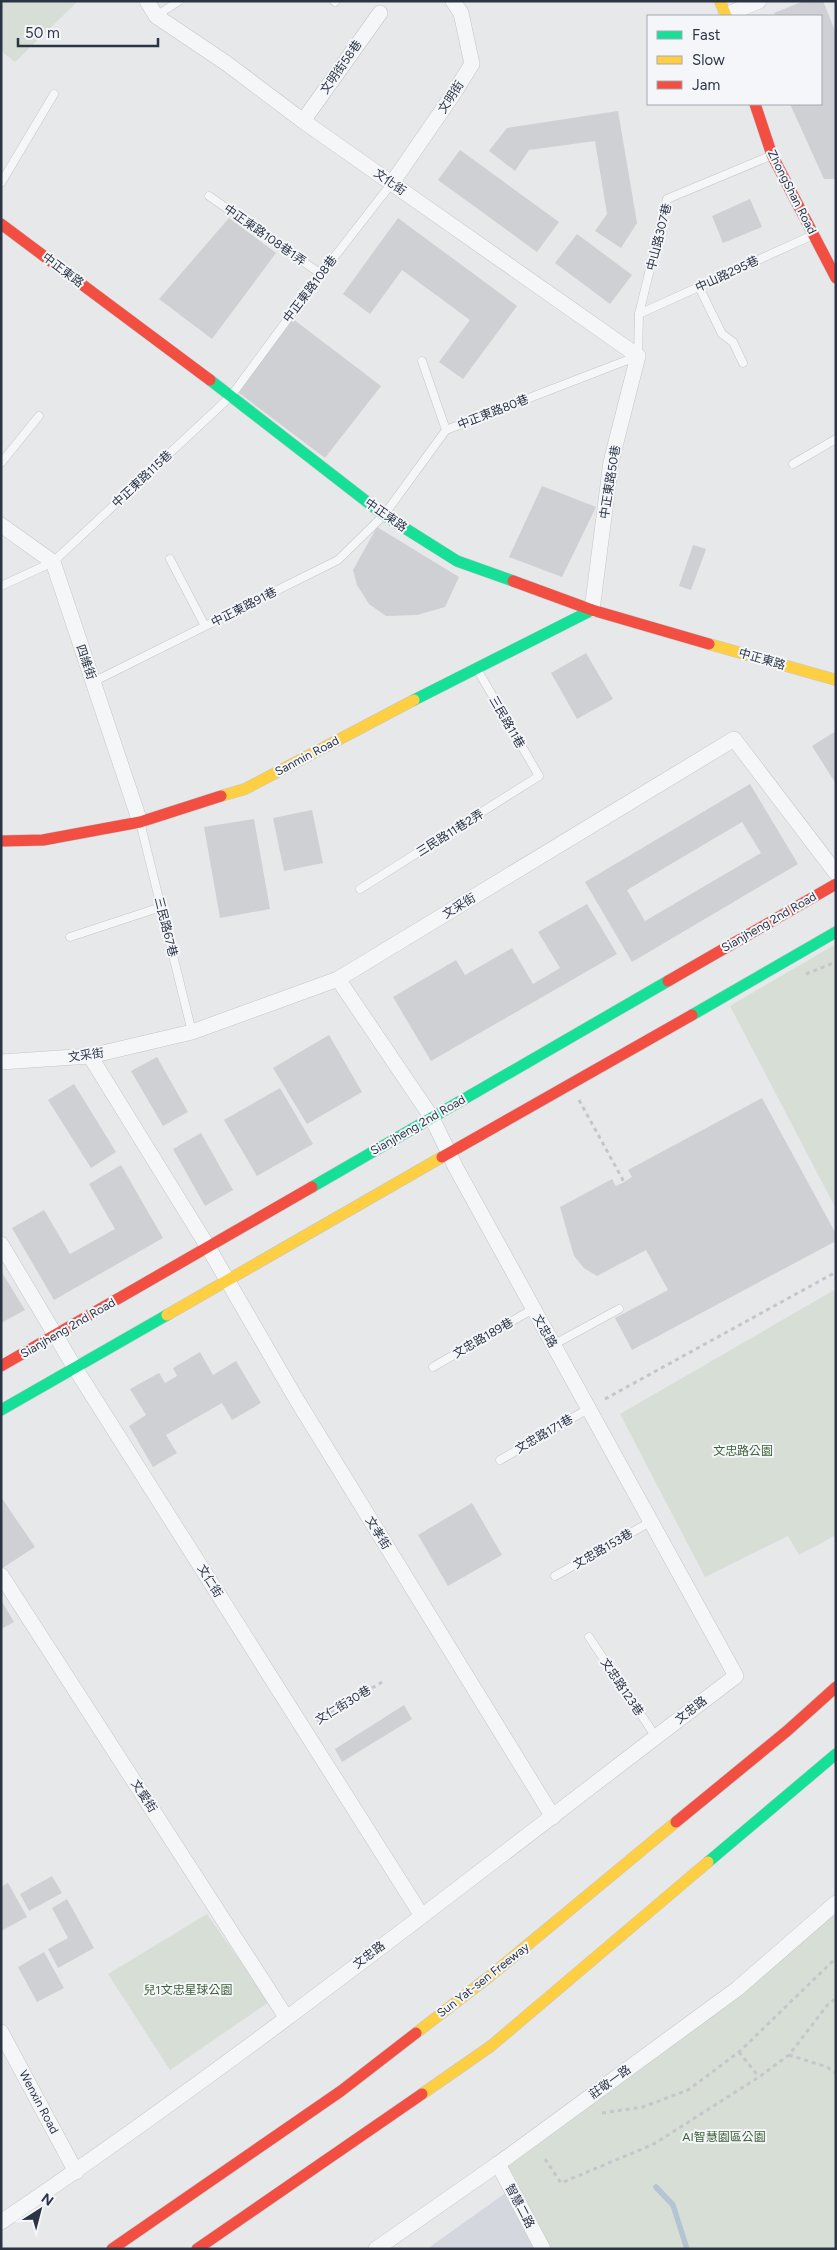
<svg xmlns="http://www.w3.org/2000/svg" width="837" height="2250" font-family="Figtree,'Noto Sans TC',sans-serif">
  <rect width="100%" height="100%" fill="#e6e8ea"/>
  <path fill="#d4d7dd" d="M528,2177L563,2249H427Z"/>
  <g fill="#d6ded6">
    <path d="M1,1H78L15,62L1,51Z"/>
    <path d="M836,944V1209L730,1006Z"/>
    <path d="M836,1289V1535L799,1555L788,1536L705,1577L620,1414Z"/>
    <path d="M836,1903V2249H543L498,2164Z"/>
    <path d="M207,1914L269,2002L170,2070L108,1974Z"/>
  </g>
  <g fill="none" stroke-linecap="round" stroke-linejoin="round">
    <path stroke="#b4c4d5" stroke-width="5.5" d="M656,2187L673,2205L687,2249"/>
  </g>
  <g fill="#ced0d3" fill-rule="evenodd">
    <path d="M804,1H823L836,33V179H824L790,104H821V16H775L774,13Z"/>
    <path d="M618,111L637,223L621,248L595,231L607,214L595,141L529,150L515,171L489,151L507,128Z"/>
    <path d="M460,150L559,222L537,252L438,180Z"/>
    <path d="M750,199L762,227L723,243L712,216Z"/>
    <path d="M229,218L276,253L212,339L159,299Z"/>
    <path d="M398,218L517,306L463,379L439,362L470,320L402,270L370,314L343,294Z"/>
    <path d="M577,234L632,275L610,304L555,263Z"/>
    <path d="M293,319L381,386L325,458L238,392Z"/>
    <path d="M542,486L596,507L562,577L509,557Z"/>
    <path d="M377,527L459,577L445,607L417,615L386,616L369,604L357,585L353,570Z"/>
    <path d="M693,545L706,549L691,590L679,586Z"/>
    <path d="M586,653L613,699L577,719L551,673Z"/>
    <path d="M836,731V784L812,746Z"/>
    <path d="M750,784L798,864L632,962L585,882ZM742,822L761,853L645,921L627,890Z"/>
    <path d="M312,810L323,863L284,871L273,818Z"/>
    <path d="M254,819L270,909L220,918L204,827Z"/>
    <path d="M587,904L617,954L431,1061L393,997L456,960L465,975L512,948L533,984L560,968L538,932Z"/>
    <path d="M329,1035L362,1092L307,1124L273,1068Z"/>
    <path d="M157,1057L188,1112L163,1126L131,1071Z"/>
    <path d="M74,1084L116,1152L91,1168L48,1100Z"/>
    <path d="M280,1088L313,1144L257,1176L224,1120Z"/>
    <path d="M762,1098L836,1234V1241L632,1350L615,1318L668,1290L646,1250L597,1276L584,1268L574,1256L560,1207L612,1179L616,1186L624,1182L632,1177L628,1170Z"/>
    <path d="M201,1133L233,1190L205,1206L173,1149Z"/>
    <path d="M121,1165L163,1238L54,1300L12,1228L44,1210L70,1254L115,1229L89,1184Z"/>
    <path d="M1,1271L25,1310L1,1323Z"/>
    <path d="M200,1352L213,1375L236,1361L261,1403L232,1420L222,1403L166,1435L177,1453L153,1467L129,1426L146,1415L130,1389L159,1373L165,1383L177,1376L173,1368Z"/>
    <path d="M1,1497L35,1547L1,1569Z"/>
    <path d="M472,1503L502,1555L448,1586L418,1535Z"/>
    <path d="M1,1600L14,1622L1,1629Z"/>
    <path d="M404,1705L412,1719L342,1762L335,1749Z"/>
    <path d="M52,1876L62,1893L29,1911L20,1894Z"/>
    <path d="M8,1883L27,1917L1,1931V1887Z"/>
    <path d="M67,1899L94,1948L58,1968L48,1949L68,1938L52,1908Z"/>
    <path d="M44,1952L64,1988L37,2002L18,1967Z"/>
  </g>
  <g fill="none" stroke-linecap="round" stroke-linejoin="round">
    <g stroke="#c4c6c8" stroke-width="9">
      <g id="lane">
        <path d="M334,1L335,2"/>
        <path d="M156,16L179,1"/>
        <path d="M1,183L54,94"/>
        <path d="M209,196L321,274"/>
        <path d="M699,287L722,334L733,342L743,363"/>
        <path d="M639,314L813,235"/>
        <path d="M422,361L446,430"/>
        <path d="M1,463L39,416"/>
        <path d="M793,464L836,439"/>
        <path d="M170,559L205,626"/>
        <path d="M1,586L53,562L231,396L321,274L392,183"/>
        <path d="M93,682L338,560L384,515L446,430L638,356L639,314L667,199L770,156"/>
        <path d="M140,822L192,1032"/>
        <path d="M360,889L539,776L477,669"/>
        <path d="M70,937L161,907"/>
        <path d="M553,1345L619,1309"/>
        <path d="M433,1367L533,1309"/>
        <path d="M500,1460L588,1409"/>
        <path d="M555,1576L650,1522"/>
        <path d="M589,1637L656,1737"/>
      </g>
    </g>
    <g stroke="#c4c6c8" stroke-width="16">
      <g id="street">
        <path d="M147,1L156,16L226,63L303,121L638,356L611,462L592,610"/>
        <path d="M726,15L759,1"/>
        <path d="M303,121L380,13"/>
        <path d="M392,183L452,96L472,64L461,13L453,1"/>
        <path d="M1,525L53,562L140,822"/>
        <path d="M90,1056L208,1247L295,1397L553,1817"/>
        <path d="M1,1062L90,1056L192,1032L338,979L734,739L836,873"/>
        <path d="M1,1244L75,1368L422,1916"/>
        <path d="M1,1575L286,2017"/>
        <path d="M1,2032L76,2172"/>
        <path d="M498,2164L543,2249"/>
        <path d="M1,2222C254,2051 493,1860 736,1676L456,1168L432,1118L338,979"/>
        <path d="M376,2249L498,2164L737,1989L836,1903"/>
      </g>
    </g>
    <g stroke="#c4c6c8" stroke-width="12">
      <g id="fast">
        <path d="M210,380L384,515L457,561L513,581"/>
        <path d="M414,700L592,610"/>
        <path d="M692,1015L836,932"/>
        <path d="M312,1187L668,981"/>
        <path d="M1,1410L167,1315"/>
        <path d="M708,1862L836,1754"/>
      </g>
    </g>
    <g stroke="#c4c6c8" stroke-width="12">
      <g id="slow">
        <path d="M720,1L726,16"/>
        <path d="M709,644L836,680"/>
        <path d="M221,796L245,789L414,700"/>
        <path d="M167,1315L442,1157"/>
        <path d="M416,2033L490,1976L676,1822"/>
        <path d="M422,2094L491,2046L708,1862"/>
      </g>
    </g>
    <g stroke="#c4c6c8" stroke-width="12">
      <g id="jam">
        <path d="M755,104L772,155L836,278"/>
        <path d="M1,224L210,380"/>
        <path d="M513,581L592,610L709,644"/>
        <path d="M1,841L43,840L140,822L221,796"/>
        <path d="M668,981L836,884"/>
        <path d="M442,1157L692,1015"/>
        <path d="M1,1366L312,1187"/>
        <path d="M676,1822L787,1731L836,1687"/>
        <path d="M112,2249L341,2091L416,2033"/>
        <path d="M197,2249L422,2094"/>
      </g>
    </g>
    <g stroke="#c5c6ca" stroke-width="3" stroke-dasharray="4 4" stroke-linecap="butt">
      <path d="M806,974L836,962"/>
      <path d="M579,1100L624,1182"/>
      <path d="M605,1399L836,1272"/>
      <path d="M317,1721L382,1682"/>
      <path d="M739,2052L759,2077"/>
      <path d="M789,2055L827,2067L836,2073"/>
      <path d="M602,2113L643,2107L688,2090L739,2052L836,1958"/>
      <path d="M545,2159L561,2183L654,2144L759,2077L789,2055L829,2003L836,1999"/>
    </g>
    <use href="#lane" stroke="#f5f6f7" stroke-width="8"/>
    <use href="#street" stroke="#f5f6f7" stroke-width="15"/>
    <use href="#fast" stroke="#16e098" stroke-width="11"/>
    <use href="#slow" stroke="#ffcf43" stroke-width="11"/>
    <use href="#jam" stroke="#f24e42" stroke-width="11"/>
  </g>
  <g text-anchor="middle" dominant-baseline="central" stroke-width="4" stroke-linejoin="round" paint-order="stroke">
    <g font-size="12" fill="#2b3445" stroke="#f4f6f9">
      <text transform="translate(341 67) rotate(-55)">文明街58巷</text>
      <text transform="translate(451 97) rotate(-57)">文明街</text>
      <text transform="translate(390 182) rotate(35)">文化街</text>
      <text transform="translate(792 192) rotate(63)">ZhongShan Road</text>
      <text transform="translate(265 235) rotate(35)">中正東路108巷1弄</text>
      <text transform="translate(659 237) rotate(-76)">中山路307巷</text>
      <text transform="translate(63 270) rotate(37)">中正東路</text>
      <text transform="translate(727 274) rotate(-25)">中山路295巷</text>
      <text transform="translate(310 289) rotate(-53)">中正東路108巷</text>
      <text transform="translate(493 412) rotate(-21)">中正東路80巷</text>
      <text transform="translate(142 479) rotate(-43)">中正東路115巷</text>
      <text transform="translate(610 482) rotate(-81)">中正東路50巷</text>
      <text transform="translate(386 515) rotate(35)">中正東路</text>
      <text transform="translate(244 607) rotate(-27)">中正東路91巷</text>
      <text transform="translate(762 659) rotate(16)">中正東路</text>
      <text transform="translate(86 662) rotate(71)">四維街</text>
      <text transform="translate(507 722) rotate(60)">三民路11巷</text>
      <text transform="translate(307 756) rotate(-28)">Sanmin Road</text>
      <text transform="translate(450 833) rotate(-32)">三民路11巷2弄</text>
      <text transform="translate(459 906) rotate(-31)">文采街</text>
      <text transform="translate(769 922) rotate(-30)">Sianjheng 2nd Road</text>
      <text transform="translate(166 927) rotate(76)">三民路67巷</text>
      <text transform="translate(86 1055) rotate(-8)">文采街</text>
      <text transform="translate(418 1125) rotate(-30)">Sianjheng 2nd Road</text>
      <text transform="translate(68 1328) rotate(-30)">Sianjheng 2nd Road</text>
      <text transform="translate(545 1331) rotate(61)">文忠路</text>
      <text transform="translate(483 1338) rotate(-30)">文忠路189巷</text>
      <text transform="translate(544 1434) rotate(-30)">文忠路171巷</text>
      <text transform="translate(378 1533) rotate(58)">文孝街</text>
      <text transform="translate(603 1549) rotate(-30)">文忠路153巷</text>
      <text transform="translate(210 1581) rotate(58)">文仁街</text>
      <text transform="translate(622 1687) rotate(56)">文忠路123巷</text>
      <text transform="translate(343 1705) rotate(-31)">文仁街30巷</text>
      <text transform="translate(691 1710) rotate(-38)">文忠路</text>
      <text transform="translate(144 1796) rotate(57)">文愛街</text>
      <text transform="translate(369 1955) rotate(-37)">文忠路</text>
      <text transform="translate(483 1980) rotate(-38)">Sun Yat-sen Freeway</text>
      <text transform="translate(610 2082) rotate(-36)">莊敬一路</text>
      <text transform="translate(39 2102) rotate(62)">Wenxin Road</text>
      <text transform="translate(520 2206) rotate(62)">智慧二路</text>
    </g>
    <g font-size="12" fill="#3f6138" stroke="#f4f6f9">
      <text x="743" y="1451">文忠路公園</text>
      <text x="188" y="1990">兒1文忠星球公園</text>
      <text x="724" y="2137">AI智慧園區公園</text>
    </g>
  </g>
  <rect width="837" height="2250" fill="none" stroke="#2b3445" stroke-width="5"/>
  <rect x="647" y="15" width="175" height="90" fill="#f4f6f9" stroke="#a4a8b1"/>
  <rect x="657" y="31" width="25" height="8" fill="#16e098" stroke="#a4a8b1"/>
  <text x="692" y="40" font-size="15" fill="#2b3445">Fast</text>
  <rect x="657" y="56" width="25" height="8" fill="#ffcf43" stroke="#a4a8b1"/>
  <text x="692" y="65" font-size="15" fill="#2b3445">Slow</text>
  <rect x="657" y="81" width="25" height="8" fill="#f24e42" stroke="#a4a8b1"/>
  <text x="692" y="90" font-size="15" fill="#2b3445">Jam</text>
  <g transform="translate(40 2210) rotate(36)" stroke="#f4f6f9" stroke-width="4" paint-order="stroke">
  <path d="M0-4L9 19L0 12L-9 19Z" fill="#2b3445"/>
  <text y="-8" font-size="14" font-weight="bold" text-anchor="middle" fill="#2b3445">N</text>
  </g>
  <path d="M18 38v8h140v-8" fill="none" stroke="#2b3445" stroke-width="2.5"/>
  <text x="25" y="38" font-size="15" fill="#2b3445" stroke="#f4f6f9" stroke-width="4" paint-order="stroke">50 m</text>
</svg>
